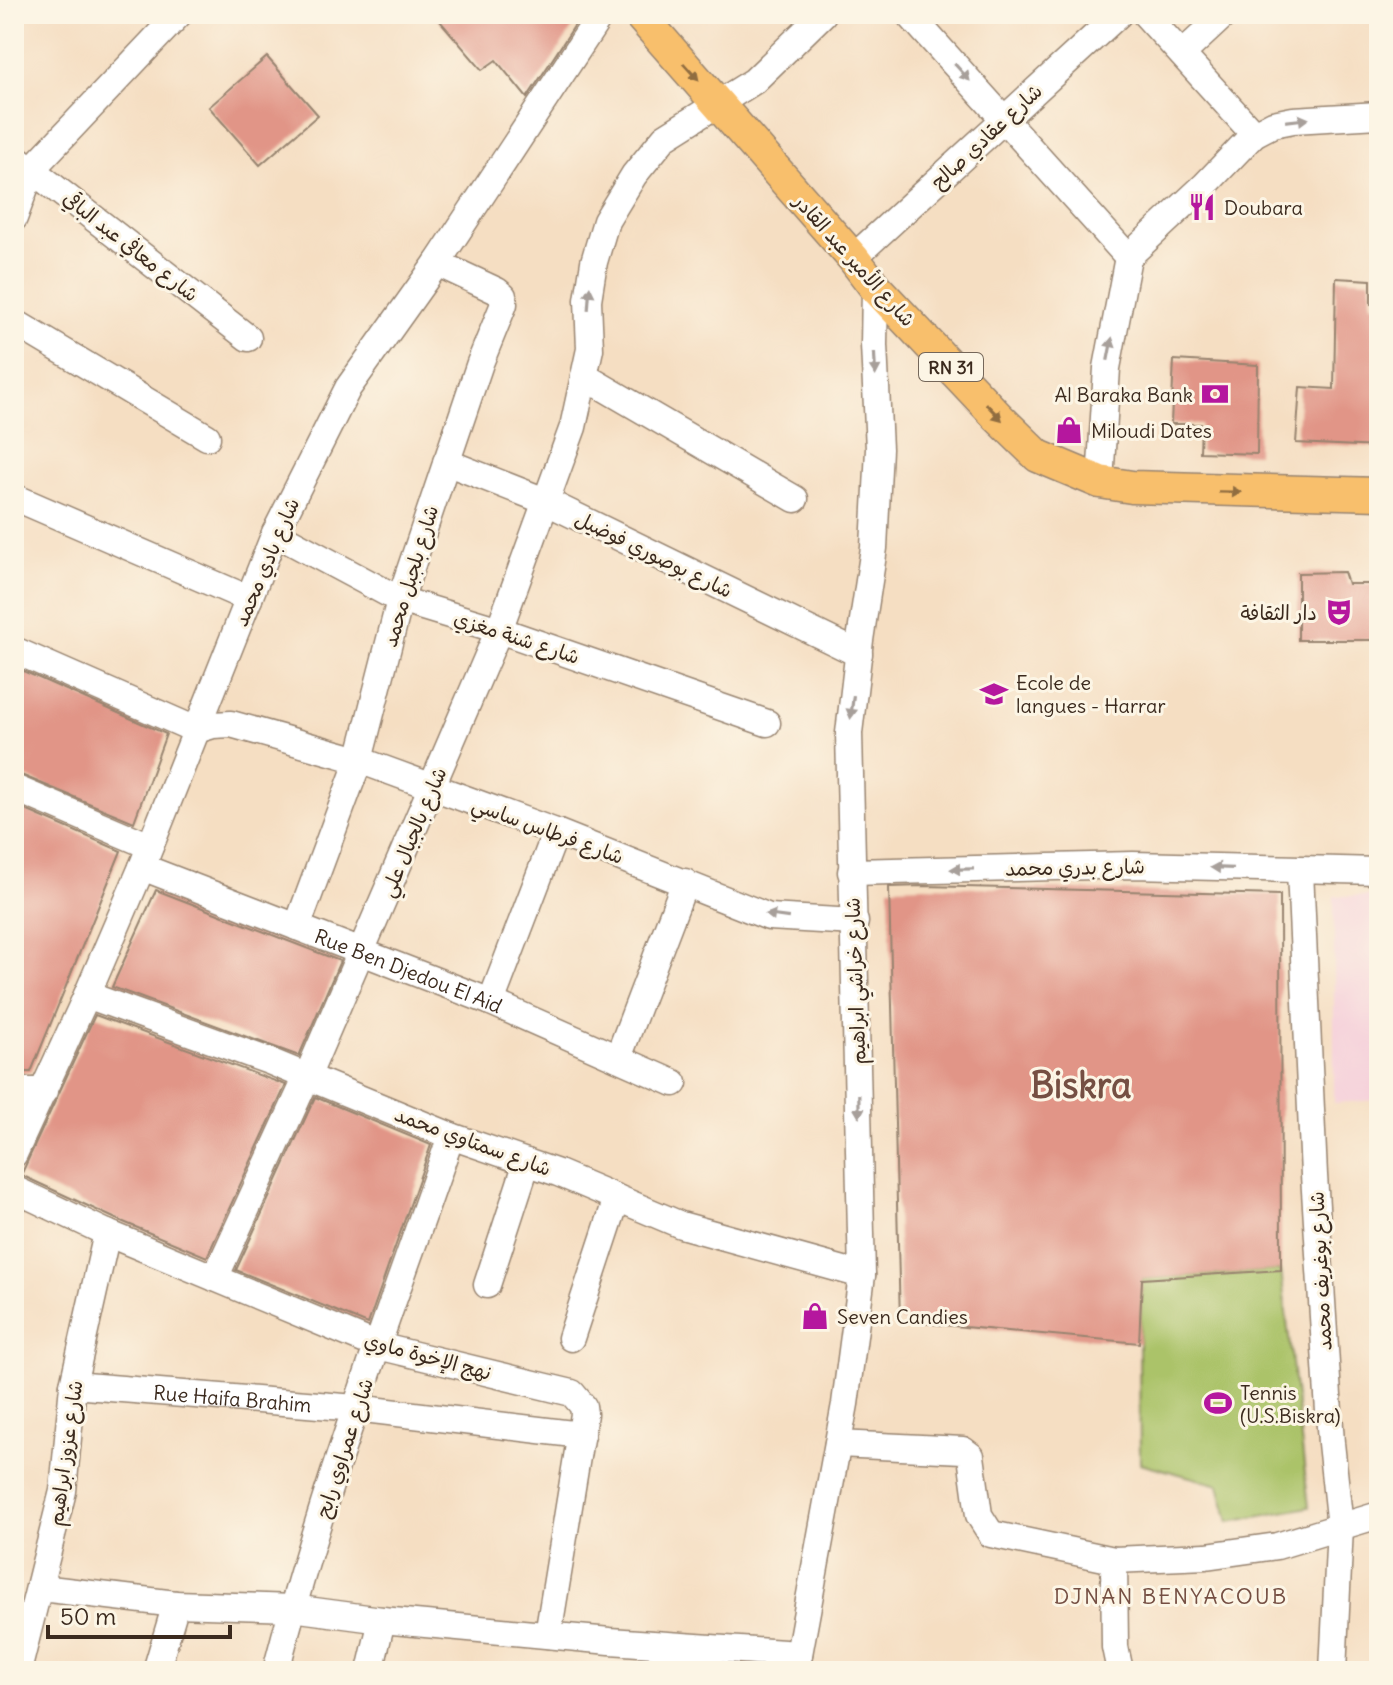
<svg xmlns="http://www.w3.org/2000/svg" width="1393" height="1685" font-family="Delius,'Playpen Sans Arabic',sans-serif">
  <rect width="100%" height="100%" fill="#fcf5e5"/>
  <filter id="ink" filterUnits="userSpaceOnUse"><feTurbulence type="fractalNoise" baseFrequency=".0125" numOctaves="2"/><feDisplacementMap in="SourceGraphic" scale="16" xChannelSelector="R" yChannelSelector="G"/><feConvolveMatrix kernelMatrix="1 2 1 2 8 2 1 2 1" color-interpolation-filters="sRGB"/></filter>
  <filter id="wash" filterUnits="userSpaceOnUse"><feTurbulence type="fractalNoise" baseFrequency=".006" numOctaves="4" result="noise"/><feDisplacementMap in="SourceGraphic" scale="32" xChannelSelector="R" yChannelSelector="G"/><feGaussianBlur stdDeviation="1.8" result="paint"/><feColorMatrix in="noise" values="0 0 0 0 0 0 0 0 0 0 0 0 0 0 0 0 0 1.4 0 .05"/><feComposite in="paint" operator="in"/></filter>
  <g filter="url(#wash)">
    <rect width="100%" height="100%" fill="#f5dec2"/>
    <path fill="#f5cfda" d="M1334,896H1379V1100L1334,1103Z"/>
    <path fill="#abc369" stroke="#737644" stroke-width="2" d="M1281,1270L1309,1507L1229,1522L1219,1485L1140,1463L1139,1343L1142,1279Z"/>
    <g id="blocks">
      <g fill="#e19587">
        <path d="M434,14H582L527,98L496,60L482,70Z"/>
        <path d="M267,57L318,115L260,165L209,107Z"/>
        <path d="M1336,278L1371,280V304H1379V447L1296,443L1300,387L1334,389Z"/>
        <path d="M1174,360L1258,365L1257,454L1200,452L1201,424H1171Z"/>
        <path d="M1344,572L1348,584H1379V640H1298V573Z"/>
        <path d="M14,667L166,734L134,822L14,772Z"/>
        <path d="M14,805L121,851L31,1072H14Z"/>
        <path d="M924,886L1280,895L1281,1270L1142,1279L1139,1343L900,1321L889,887Z"/>
        <path d="M156,890L340,961L299,1056L112,987Z"/>
        <path d="M95,1015L286,1085L207,1257L114,1218L21,1175Z"/>
        <path d="M315,1097L431,1145L368,1324L236,1270Z"/>
      </g>
    </g>
  </g>
  <g filter="url(#ink)">
    <use href="#blocks" fill-opacity="0" stroke="#988470" stroke-width="2"/>
    <g fill="none" stroke-linecap="round" stroke-linejoin="round">
      <g stroke="#988470" stroke-width="29">
        <g id="minor">
          <path d="M909,14L1128,257"/>
          <path d="M1145,14L1254,134"/>
          <path d="M1182,54L1225,14"/>
          <path d="M14,156L248,338"/>
          <path d="M14,218L32,169L179,14"/>
          <path d="M853,258L1119,14"/>
          <path d="M14,322L207,437"/>
          <path d="M584,376L795,499"/>
          <path d="M446,462L545,501L859,654"/>
          <path d="M1100,482L1107,368L1128,257L1205,185L1254,134L1273,124L1293,120L1379,115"/>
          <path d="M14,497L249,599"/>
          <path d="M275,533L400,600L499,630L767,723"/>
          <path d="M14,650L196,730L213,725L231,724L359,760L556,832L769,917L855,922"/>
          <path d="M14,788L150,846"/>
          <path id="s1" d="M142,867L491,1002L674,1083"/>
          <path d="M1300,871L1314,1175L1331,1443L1340,1527L1333,1671"/>
          <path d="M851,872L1133,865L1379,871"/>
          <path d="M297,927L359,760L400,600L480,363L504,304L503,296L497,291L437,263"/>
          <path d="M87,995L269,1061L451,1136L558,1173L681,1225L862,1275"/>
          <path d="M491,1002L556,832"/>
          <path d="M618,1058L685,882"/>
          <path d="M14,1091H44"/>
          <path d="M14,1154L87,995L142,867L275,533L348,388L437,263L601,14"/>
          <path d="M14,1189L107,1233L378,1346L572,1393L583,1406L584,1414L548,1635"/>
          <path d="M215,1278L307,1077L499,630L573,427L590,349L588,300L594,262L606,221L634,175L665,137L754,81L823,14"/>
          <path d="M487,1285L527,1162"/>
          <path d="M571,1338L617,1198"/>
          <path id="s2" d="M73,1385L356,1408L581,1435"/>
          <path d="M838,1444L963,1450L971,1456L979,1515L991,1534L1114,1560L1206,1556L1277,1546L1379,1515"/>
          <path d="M1114,1560L1115,1647L1120,1671"/>
          <path d="M41,1588L176,1604L292,1608L382,1620L610,1641L799,1654"/>
          <path d="M18,1671L63,1491L73,1385L107,1233"/>
          <path d="M156,1671L176,1604"/>
          <path d="M276,1671C322,1489 390,1313 451,1136"/>
          <path d="M370,1671L382,1620"/>
          <path d="M796,1671L845,1404L862,1275L849,733L860,640L874,548L879,449L874,345L875,287"/>
        </g>
      </g>
      <g stroke="#988470" stroke-width="35">
        <path id="major" d="M639,14L853,258L875,287L998,417L1038,456L1100,482L1132,487L1379,494"/>
      </g>
      <use href="#minor" stroke="#fff" stroke-width="26"/>
      <use href="#major" stroke="#f8bf6c" stroke-width="32"/>
    </g>
    <defs><path id="oneway-solid" d="M-6-.8H1V-3.2L6.5 0L1 3.2V.8H-6Z" transform="scale(2)"/></defs>
    <g fill="#906d41">
      <use href="#oneway-solid" transform="translate(691 72) rotate(48)"/>
      <use href="#oneway-solid" transform="translate(994 412) rotate(46)"/>
      <use href="#oneway-solid" transform="translate(1230 492) rotate(1)"/>
    </g>
    <g fill="#a79f9a">
      <use href="#oneway-solid" transform="translate(962 72) rotate(48)"/>
      <use href="#oneway-solid" transform="translate(1297 120) rotate(-7)"/>
      <use href="#oneway-solid" transform="translate(589 298) rotate(-86)"/>
      <use href="#oneway-solid" transform="translate(1110 349) rotate(-79)"/>
      <use href="#oneway-solid" transform="translate(875 364) rotate(87)"/>
      <use href="#oneway-solid" transform="translate(852 707) rotate(97)"/>
      <use href="#oneway-solid" transform="translate(1222 868) rotate(-178)"/>
      <use href="#oneway-solid" transform="translate(962 869) rotate(179)"/>
      <use href="#oneway-solid" transform="translate(777 916) rotate(-172)"/>
      <use href="#oneway-solid" transform="translate(859 1106) rotate(89)"/>
    </g>
  </g>
  <defs>
    <g id="restaurant-bare" transform="scale(2.16)"><path d="M-5-6h1v4h1v-4h1v4h1v-4h1v5L-1.5 .5V6h-2V.5L-5-1ZM5-6V6H3V1.5H1.5Q1.5-4 5-6Z" fill="#b5179e" stroke="#fcf5e5" stroke-width="2.5" paint-order="stroke"/></g>
    <g id="bank-bare" transform="scale(2.16)"><path d="M-6-4H6V4H-6ZM0-2.3a2.3 2.3 0 1 0 0 4.6a2.3 2.3 0 1 0 0-4.6Z" fill="#b5179e" stroke="#fcf5e5" stroke-width="2.5" paint-order="stroke"/></g>
    <g id="shop-bare" transform="scale(2.16)"><path d="M-5-2.5h2.3a2.7 3.5 0 0 1 5.4 0H5L5.5 6h-11ZM-1.5-2.5h3a1.5 2.3 0 0 0-3 0Z" fill="#b5179e" stroke="#fcf5e5" stroke-width="2.5" paint-order="stroke"/></g>
    <g id="theatre-bare" transform="scale(2.16)"><path d="M-5-5.5Q0-4 5-5.5V0Q5 5 0 6Q-5 5-5 0ZM-3.3-2.5H-1v1.5H-3.3ZM1-2.5H3.3v1.5H1ZM-2.8 1Q0 5.5 2.8 1Z" fill="#b5179e" stroke="#fcf5e5" stroke-width="2.5" paint-order="stroke"/></g>
    <g id="school-bare" transform="scale(2.16)"><path d="M0-5L7-2L0 1L-7-2ZM-4 1L0 2.5L4 1V4Q0 6-4 4Z" fill="#b5179e" stroke="#fcf5e5" stroke-width="2.5" paint-order="stroke"/></g>
    <g id="stadium-bare" transform="scale(2.16)"><path d="M0-5a6.5 5 0 1 0 0 10a6.5 5 0 1 0 0-10ZM-3.5-1.8h7v3.6h-7Z" fill="#b5179e" stroke="#fcf5e5" stroke-width="2.5" paint-order="stroke"/></g>
  </defs>
  <g fill-rule="evenodd">
    <use href="#restaurant-bare" x="1202" y="207"/>
    <use href="#bank-bare" x="1215" y="394"/>
    <use href="#shop-bare" x="1069" y="430"/>
    <use href="#theatre-bare" x="1339" y="612"/>
    <use href="#school-bare" x="994" y="694"/>
    <use href="#shop-bare" x="815" y="1316"/>
    <use href="#stadium-bare" x="1218" y="1403"/>
  </g>
  <g text-anchor="middle" dominant-baseline="central" stroke-width="6" stroke-linejoin="round" paint-order="stroke">
    <rect fill="#fcf5e5" stroke="#75675a" stroke-width="2" x="919" y="353" width="64" height="28" rx="6"/>
    <g font-size="18" font-weight="bold" fill="#3b2a1e">
      <text x="951" y="367">RN 31</text>
    </g>
    <g font-size="20" fill="#3b2a1e" stroke="#fcf5e5">
      <text transform="translate(986 136) rotate(-43)">شارع عقادي صالح</text>
      <text transform="translate(131 246) rotate(38)">شارع معافي عبد الباقي</text>
      <text transform="translate(855 260) rotate(48)">شارع الأمير عبد القادر</text>
      <text transform="translate(654 554) rotate(26)">شارع بوصوري فوضيل</text>
      <text transform="translate(266 562) rotate(-67)">شارع بادي محمد</text>
      <text transform="translate(410 576) rotate(-73)">شارع بلجبل محمد</text>
      <text transform="translate(517 637) rotate(18)">شارع شنة مغزي</text>
      <text transform="translate(548 830) rotate(20)">شارع فرطاس ساسي</text>
      <text transform="translate(413 832) rotate(-67)">شارع بالجبال علي</text>
      <text transform="translate(1075 867) rotate(-1)">شارع بدري محمد</text>
      <text stroke="none"><textPath href="#s1" startOffset="286">Rue Ben Djedou El Aid</textPath></text>
      <text transform="translate(855 981) rotate(-92)">شارع خراشي ابراهيم</text>
      <text transform="translate(473 1141) rotate(20)">شارع سمتاوي محمد</text>
      <text transform="translate(1320 1271) rotate(-93)">شارع بوغريف محمد</text>
      <text transform="translate(428 1356) rotate(15)">نهج الإخوة ماوي</text>
      <text stroke="none"><textPath href="#s2" startOffset="160">Rue Haifa Brahim</textPath></text>
      <text transform="translate(344 1448) rotate(-72)">شارع عمراوي رابح</text>
      <text transform="translate(65 1453) rotate(-82)">شارع عزوز ابراهيم</text>
    </g>
    <g font-size="20" fill="#3b2a1e" stroke="#fcf5e5" text-anchor="start">
      <text x="1224" y="207">Doubara</text>
      <text x="1193" y="394" text-anchor="end">Al Baraka Bank</text>
      <text x="1091" y="430">Miloudi Dates</text>
      <text x="1317" y="612" text-anchor="end">دار الثقافة</text>
      <text x="1016" y="682">Ecole de<tspan x="1016" dy="23">langues - Harrar</tspan></text>
      <text x="837" y="1316">Seven Candies</text>
      <text x="1240" y="1392">Tennis<tspan x="1240" dy="23">(U.S.Biskra)</tspan></text>
    </g>
    <g font-size="22" letter-spacing="2" fill="#754f43" stroke="#fcf5e5">
      <text x="1171" y="1596">DJNAN BENYACOUB</text>
    </g>
    <g font-size="36" font-weight="bold" fill="#754f43" stroke="#fcf5e5">
      <text x="1081" y="1085">Biskra</text>
    </g>
  </g>
  <rect width="1393" height="1685" fill="none" stroke="#fcf5e5" stroke-width="48"/>
  <path d="M48 1625v12h182v-12" fill="none" stroke="#3b2a1e" stroke-width="4"/>
  <text x="60" y="1625" font-size="24" fill="#3b2a1e" stroke="#fcf5e5" stroke-width="6" paint-order="stroke">50 m</text>
</svg>
